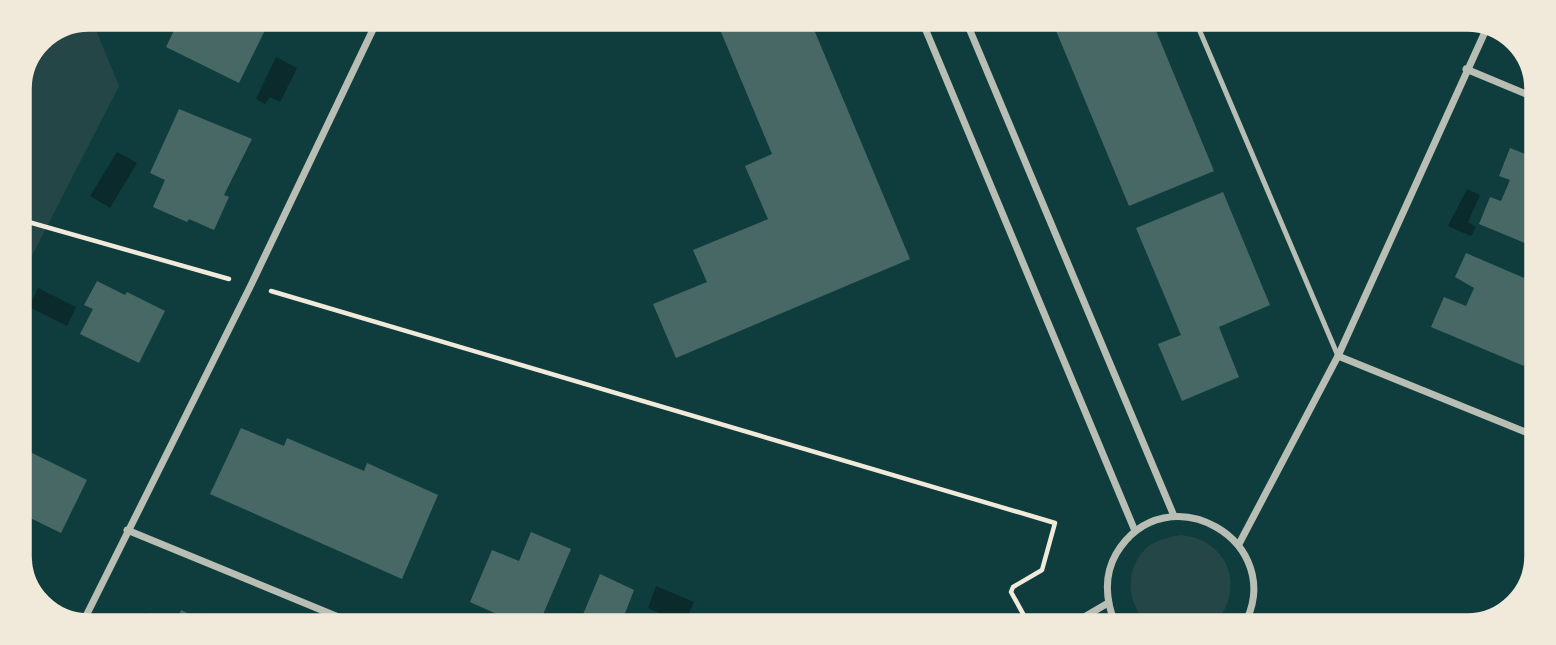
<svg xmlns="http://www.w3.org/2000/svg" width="1556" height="645" font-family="'Playfair Display',serif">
  <rect width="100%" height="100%" fill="#0f3d3e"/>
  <g fill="#244646">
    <path d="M88,18H91L119,86L18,283V84L39,38Z"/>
    <path d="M1181,535C1193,537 1203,539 1212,547C1239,567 1235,608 1210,627L1151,626C1125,606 1123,566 1150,545C1160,539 1170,537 1181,535Z"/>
  </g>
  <g fill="#0a2a2b">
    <path d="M276,57L297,68L280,102L270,97L265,104L256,99Z"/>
    <path d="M117,152L137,163L110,208L90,196Z"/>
    <path d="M1467,189L1480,195L1468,222L1476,227L1471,236L1448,226Z"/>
    <path d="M38,288L76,307L67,326L29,307Z"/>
    <path d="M656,586L694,602L684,624L648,608Z"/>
  </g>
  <g fill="#486865">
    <path d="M180,18H271L239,83L166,47Z"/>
    <path d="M716,20H810L910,259L676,358L653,304L707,282L693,250L768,219L745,166L772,154Z"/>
    <path d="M1052,21H1152L1214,171L1129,206Z"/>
    <path d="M179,109L252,139L224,195L229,197L214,230L189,219L187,222L153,207L165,180L150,173Z"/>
    <path d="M1510,148L1538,159L1537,248L1479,224L1490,197L1501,201L1510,180L1499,176Z"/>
    <path d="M1223,192L1270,305L1219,327L1239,377L1182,401L1158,344L1181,335L1136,228Z"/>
    <path d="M1466,253L1536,283V336L1524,366L1431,327L1444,297L1466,306L1474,288L1455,277Z"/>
    <path d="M97,281L125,295L127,292L165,311L139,363L80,334L93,309L84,305Z"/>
    <path d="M241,428L284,446L287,438L364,471L367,463L438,495L402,579L210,494Z"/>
    <path d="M18,446L87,480L61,533L18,512Z"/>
    <path d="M531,532L571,549L539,624H519L470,602L492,550L519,561Z"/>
    <path d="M18,554L33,561L26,578L36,583L30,595L18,562Z"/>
    <path d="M600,574L634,590L624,616L643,624H579Z"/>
    <path d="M181,610L198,618L200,613L219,623H176Z"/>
    <path d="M150,613L170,623H145Z"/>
    <path d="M737,615L761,625H733Z"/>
  </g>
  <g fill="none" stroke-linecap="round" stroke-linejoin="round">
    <g stroke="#f1e9da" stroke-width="4.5">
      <path d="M18,219L229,279"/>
      <path d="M271,291L1055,523L1042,570L1013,587L1011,592L1026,619V626"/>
    </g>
    <path stroke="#b8beb3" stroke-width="5" d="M1196,22L1338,356"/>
    <g stroke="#b8beb3" stroke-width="7">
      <path d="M922,21L1135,531"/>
      <path d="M966,21L1174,516"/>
      <path d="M1466,69L1538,99"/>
      <path d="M1338,356L1535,436"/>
      <path d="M127,530L353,623"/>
      <path d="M1239,544L1338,356L1489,23"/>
      <path d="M83,622L251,285L378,19"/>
      <path d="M1069,626L1108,603"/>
      <path d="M1116,626C1106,602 1103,577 1116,554C1166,470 1291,542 1243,627"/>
    </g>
  </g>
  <path d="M0 0H1556V645H0ZM89 30H1467A59 59 0 0 1 1526 89V556A59 59 0 0 1 1467 615H89A59 59 0 0 1 30 556V89A59 59 0 0 1 89 30Z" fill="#f1e9da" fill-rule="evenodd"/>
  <path fill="none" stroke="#f1e9da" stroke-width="3.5" d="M89 30H1467A59 59 0 0 1 1526 89V556A59 59 0 0 1 1467 615H89A59 59 0 0 1 30 556V89A59 59 0 0 1 89 30Z"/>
</svg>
